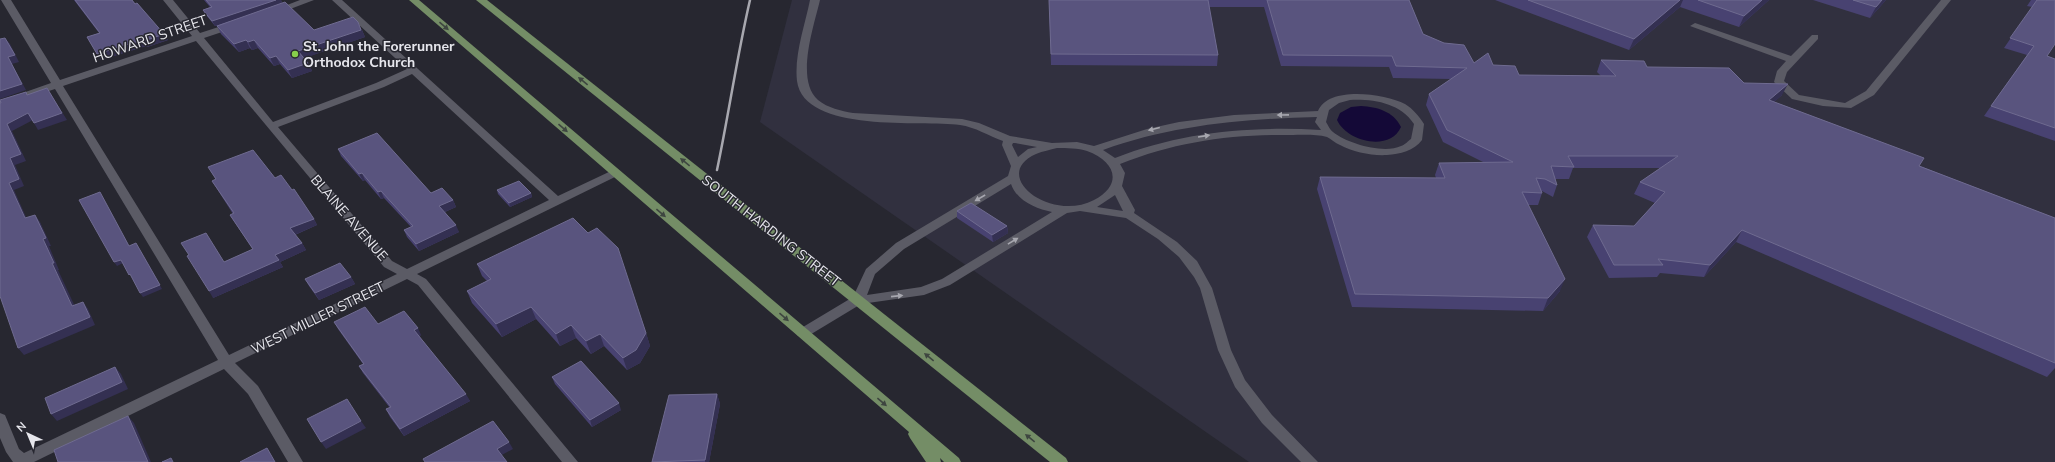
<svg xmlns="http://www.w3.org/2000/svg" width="2055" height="462" font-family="'Nunito Sans',sans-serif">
  <rect width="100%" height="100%" fill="#272730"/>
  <path fill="#31303f" d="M792,0H2055V462H1249L760,122Z"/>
  <path fill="#140937" d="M1361,106C1377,107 1393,111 1401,127C1390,152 1347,142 1337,120L1340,113L1351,107Z"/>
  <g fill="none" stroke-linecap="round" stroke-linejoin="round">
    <g fill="#5b5b65" fill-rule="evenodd">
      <path d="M1,0H11L60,80L192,36L163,0H173L200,33L231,23H237V27L204,38L273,122L376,83L407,69L332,0H342L558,196L611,171H619L621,173L619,175L417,274L426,279L578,462H562L418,285L407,279L235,363L258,386L303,462H288L248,394L224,369L34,462H13L6,452L0,438V413L5,415L19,449L24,453L218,360L55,89L0,107V101L51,83ZM196,41L384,267L397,274L229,355L63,86ZM412,74L549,200L407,269L392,261L278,127L384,87Z"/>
      <path d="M300,0H314L277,14H271L269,12Z"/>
      <path d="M810,0H820C814,26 795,80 818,100C828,108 841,111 853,113L962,119L979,123L1010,136L1052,143L1077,142L1094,146L1147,129L1179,122L1234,115L1318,111C1329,85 1385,94 1405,104C1413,109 1419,116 1424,124L1422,140C1414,151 1400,154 1387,155C1372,156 1353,152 1340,145C1335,143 1331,139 1327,137C1316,134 1301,135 1290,135C1231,134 1175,142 1120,164L1125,173L1122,186L1135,210L1134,213L1177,242L1197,261L1212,288L1231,350L1245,380L1272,415L1318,462H1301L1262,423L1235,387L1218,350L1200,288L1194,277L1179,257L1158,239L1126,218L1080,211L1067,213L950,285L924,295L861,304L808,336H798L796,333L798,330L853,297L866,269L896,243L1008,176L1011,166L1002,145L1003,141C989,136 975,127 960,125C923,120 804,134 797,81C794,55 805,25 810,0ZM1350,100C1374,99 1400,103 1414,124L1411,139C1408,141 1405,145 1401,146C1384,154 1348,144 1333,132C1330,130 1328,125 1326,122L1329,110L1339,103ZM1317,117L1315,122L1321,130C1250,126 1181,132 1115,158L1103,150C1173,125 1243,119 1317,117ZM1013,143H1015L1037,147L1028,149L1018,157L1012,145ZM1057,148C1067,148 1078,148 1087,151C1115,161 1124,184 1094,200C1050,223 989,175 1036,154C1043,151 1050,150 1057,148ZM1011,184C1017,201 1036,209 1052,212L942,279L921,287L867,295L875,274L904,249ZM1115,195L1123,211L1097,207Z"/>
      <path d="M1941,0H1951L1874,95L1851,108L1823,106L1792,99L1774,82L1777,71L1786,61L1690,26L1695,23L1698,24L1791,56L1812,35H1818V39L1787,72L1784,81L1799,95L1845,103L1866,91Z"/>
    </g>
    <g fill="#748d66" fill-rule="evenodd">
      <path d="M409,0H419L959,458L961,462H944L940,458L941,462H926L910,438L908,434L909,432Z"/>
      <path d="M476,0H487L1066,458L1068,462H1050Z"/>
    </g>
    <path stroke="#a8a8af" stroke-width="2.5" d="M717,170C729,113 737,56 750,0"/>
  </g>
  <g fill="#484271">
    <path d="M74,0H132L168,40L147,47L146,46L101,60L87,37L99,33Z"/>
    <path d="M204,0H281L282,3L314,30H362L365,37L304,58L308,63L312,71L292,78L280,64L274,66L258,48L252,50L250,48L239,52L221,34L217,26H215L206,15L203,10L210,7Z"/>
    <path d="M1049,0H1409L1423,34L1474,63L1493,65L1519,75L1601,76L1597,72L1601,60L1744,83L1782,95L1774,102L1920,166L2055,218V368L2047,377L1736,242L1704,277L1660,273L1657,277L1609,278L1587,237L1593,225L1634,226L1655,203L1634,194L1640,182L1661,168H1573L1569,179H1555L1557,185L1553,197L1542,191V193L1538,205H1528L1560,291L1543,311L1352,307L1317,189L1320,177L1436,178L1435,175L1439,163H1485L1443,142L1426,105L1429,94L1451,79L1393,78L1389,67L1281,66L1264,7H1209L1218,55L1217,66L1051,65Z"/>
    <path d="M1495,0H1769L1739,27L1680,7L1629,50Z"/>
    <path d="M1813,0H1886L1870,18Z"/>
    <path d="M2031,0H2055L2047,56L2055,59V141L1984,116L2027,55L2004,48L2032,7L2027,6Z"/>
    <path d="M338,149L431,193L453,200L456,207L445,212L459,232L419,251L407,237L404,230L411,227L384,198L381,199L365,180L363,181L341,156Z"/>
    <path d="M208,167L275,178L314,219L317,225L295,235L302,243L306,250L280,262L283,267L213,298L224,262L253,250L230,215L233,214L212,181L216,180Z"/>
    <path d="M497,190L531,193L532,197L510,207L498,194Z"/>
    <path d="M957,211L1007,226L1008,233L993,242L957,218Z"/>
    <path d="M477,264L646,333L650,346L640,363L627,370L604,346L591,354L576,338L560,346L536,319L502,337L472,303L467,291L487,281L482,276Z"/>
    <path d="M351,277L355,284L319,300L309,286L305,279Z"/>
    <path d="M334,322L378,324L421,335L419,336L470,401L404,436L390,417L386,409L390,408L363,373L359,366L363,364L338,329Z"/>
    <path d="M552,377L621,410L592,427L555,384Z"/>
    <path d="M717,394L720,404L709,462H652Z"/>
  </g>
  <g fill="#343052">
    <path d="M276,0H281L283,4L215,26L212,21Z"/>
    <path d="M1680,0H1683L1680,7L1629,50L1634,39Z"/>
    <path d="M1762,0H1769L1739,27L1744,16Z"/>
    <path d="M1882,0H1886L1870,18L1876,7Z"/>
    <path d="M358,22L365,37L302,59L298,51Z"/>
    <path d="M164,34L168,40L147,47L144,41Z"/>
    <path d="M5,38L10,44L19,62L12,64L26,90L0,99V91L8,57Z"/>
    <path d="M142,40L146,46L101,60L97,54Z"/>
    <path d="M246,40L250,48L239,52L234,44Z"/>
    <path d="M254,40L258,48L252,50L248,42Z"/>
    <path d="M276,56L280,64L274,66L270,58Z"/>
    <path d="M308,63L312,71L292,78L288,70Z"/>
    <path d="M1788,84L1782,95L1763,112L1769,100Z"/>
    <path d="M47,88L67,120L38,130L34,123Z"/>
    <path d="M28,113L33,120L12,131L26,161L15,165L24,186L14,190L30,226L25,218L9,183L7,124Z"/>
    <path d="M362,173L365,180L363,181L359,174Z"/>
    <path d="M381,191L384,198L381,199L378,192Z"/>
    <path d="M531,193L532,197L510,207L509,203Z"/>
    <path d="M453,200L456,207L442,213L439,206Z"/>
    <path d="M35,215L40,222L51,246H49L59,270H58L78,313L72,306L52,263Z"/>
    <path d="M314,219L317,225L294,235L290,228Z"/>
    <path d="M456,225L459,232L419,251L416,244Z"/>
    <path d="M1007,226L1008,233L993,242L992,235Z"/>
    <path d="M1742,230L1736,242L1704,277L1710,265Z"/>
    <path d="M136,243L162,289L143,297L140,293Z"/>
    <path d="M302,243L306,250L280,262L283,267L213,298L209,291L275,255Z"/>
    <path d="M121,260L123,263L117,266L114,262Z"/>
    <path d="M351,277L355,284L319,300L315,293Z"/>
    <path d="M1565,279L1560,291L1543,311L1548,298Z"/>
    <path d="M83,302L88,309L95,325L24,355L18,348Z"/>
    <path d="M531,307L536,319L502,337L496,324Z"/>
    <path d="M571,325L576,338L560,346L556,334Z"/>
    <path d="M418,328L421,335L418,337L414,330Z"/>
    <path d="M646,333L650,346L640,363L627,370L623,358Z"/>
    <path d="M600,334L604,346L591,354L586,341Z"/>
    <path d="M115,367L121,374L128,389L57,421L51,414Z"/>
    <path d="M466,394L470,401L404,436L400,429Z"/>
    <path d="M717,394L720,404L709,462H705V460Z"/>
    <path d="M619,403L621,410L592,427L590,420Z"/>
    <path d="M128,416L134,423L151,462H148Z"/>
    <path d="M361,421L366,428L326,449L321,442Z"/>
    <path d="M509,442L513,449L500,456L497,449Z"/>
  </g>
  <g fill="#59547e" stroke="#6f6b90">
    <path d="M75,0H132L135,4L137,3L164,34L144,41L142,40L97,54L87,37L100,33Z"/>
    <path d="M206,0H276L212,21L203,10L212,7Z"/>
    <path d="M1049,0H1208L1218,55L1051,54Z"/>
    <path d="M1267,0H1409L1423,34L1444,43L1464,45L1474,63L1488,53L1493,65L1515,66L1519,75L1616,76L1601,60L1644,61L1647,67L1729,68L1744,83L1788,84L1769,100L1924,158L1919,166L2055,218V363L1742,230L1710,265L1658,259L1663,265H1614L1593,225L1634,226L1665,192L1640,182L1678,156H1568L1574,167L1551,166L1557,185L1545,179L1536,178L1542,193L1522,192L1565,279L1548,298L1355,294L1320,177L1445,178L1439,163L1513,162L1447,130L1429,94L1467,68L1396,66L1392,56L1283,55Z"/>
    <path d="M1528,0H1680L1634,39Z"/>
    <path d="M1698,0H1762L1744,16Z"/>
    <path d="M1853,0H1882L1876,7Z"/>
    <path d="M2037,0H2055V44L2047,56L2055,59V128L1991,106L2034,46L2010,38Z"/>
    <path d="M285,2L314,30L353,17L358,22L361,30L298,51L308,63L288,70L276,56L270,58L254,40L248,42L246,40L234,44L217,26Z"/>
    <path d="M5,38L15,55L8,57L22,84L0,91V39Z"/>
    <path d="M47,88L62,113L34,123L28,113L7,124L21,154L10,158L19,179L9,183L25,218L35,215L46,238L43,239L54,263H52L72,306L83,302L90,317L18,348L0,296V103H1L0,100L26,92L27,95Z"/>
    <path d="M377,133L431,193L442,188L453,200L439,206L456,225L416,244L404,230L413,226L381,191L378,192L362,173L359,174L338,149Z"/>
    <path d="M253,150L275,178L281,175L292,190L294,189L314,219L290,228L302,243L275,255L279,260L209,291L187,256L189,255L181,243L206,233L224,262L253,249L230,215L234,213L212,181L216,179L208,167Z"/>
    <path d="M519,181L531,193L509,203L497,190Z"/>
    <path d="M100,192L129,246L136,243L160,285L140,293L130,274L129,275L121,260L114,262L79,200Z"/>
    <path d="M971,203L1007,226L992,235L957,211Z"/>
    <path d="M573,218L588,233L597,228L618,248L646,333L636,350L623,358L600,334L586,341L571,325L556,334L531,307L496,324L467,291L491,279L477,264Z"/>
    <path d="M340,263L351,277L315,293L305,279Z"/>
    <path d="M365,307L378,324L404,311L418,328L414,330L466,394L400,429L386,409L391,407L359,366L364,364L334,322Z"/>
    <path d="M581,361L619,403L590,420L552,377Z"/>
    <path d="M115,367L122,382L51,414L45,398Z"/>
    <path d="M717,394L705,460L652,462L669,395Z"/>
    <path d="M347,399L361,421L321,442L307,419Z"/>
    <path d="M128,416L148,462H58L54,450Z"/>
    <path d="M493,421L509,442L497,449L507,462H425L423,459Z"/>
    <path d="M267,448L275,462H240Z"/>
    <path d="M171,458L173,462H162Z"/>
  </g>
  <defs><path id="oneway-solid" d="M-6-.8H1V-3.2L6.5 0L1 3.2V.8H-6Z"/></defs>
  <g fill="#3e4640">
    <use href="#oneway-solid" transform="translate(444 26) rotate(41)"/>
    <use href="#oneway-solid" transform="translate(583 81) rotate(-141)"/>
    <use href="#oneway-solid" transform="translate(563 128) rotate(41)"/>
    <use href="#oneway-solid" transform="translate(685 162) rotate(-141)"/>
    <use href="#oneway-solid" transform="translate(661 213) rotate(40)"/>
    <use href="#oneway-solid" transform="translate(784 317) rotate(41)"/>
    <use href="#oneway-solid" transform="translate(929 357) rotate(-141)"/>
    <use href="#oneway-solid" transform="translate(882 402) rotate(40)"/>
    <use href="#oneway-solid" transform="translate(1030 438) rotate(-141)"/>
  </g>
  <g fill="#a7a7af">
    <use href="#oneway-solid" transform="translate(1283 115) rotate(179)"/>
    <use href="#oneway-solid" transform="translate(1154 129) rotate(166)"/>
    <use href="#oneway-solid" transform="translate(1204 136) rotate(-9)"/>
    <use href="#oneway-solid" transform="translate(980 198) rotate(150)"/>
    <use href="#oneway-solid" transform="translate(1013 241) rotate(-31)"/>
    <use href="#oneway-solid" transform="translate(897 296) rotate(-6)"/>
  </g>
  <circle fill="#87cf4b" stroke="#272730" stroke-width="1.5" cx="295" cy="54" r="4"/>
  <g text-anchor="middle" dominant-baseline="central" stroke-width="3" stroke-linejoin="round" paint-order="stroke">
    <g font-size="14" fill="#e6e6ec" stroke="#272730">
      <text transform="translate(150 39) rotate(-19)">HOWARD STREET</text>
      <text transform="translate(349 218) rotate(49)">BLAINE AVENUE</text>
      <text transform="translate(771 231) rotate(38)">SOUTH HARDING STREET</text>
      <text transform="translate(318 318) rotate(-26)">WEST MILLER STREET</text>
    </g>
    <g font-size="14" font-weight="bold" fill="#e6e6ec" stroke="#272730" text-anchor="start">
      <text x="303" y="46">St. John the Forerunner<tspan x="303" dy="16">Orthodox Church</tspan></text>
    </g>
  </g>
  <g transform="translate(28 434) rotate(316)" stroke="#272730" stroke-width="3" paint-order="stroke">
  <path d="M0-3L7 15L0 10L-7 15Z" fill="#e6e6ec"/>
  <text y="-6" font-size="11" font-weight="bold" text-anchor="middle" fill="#e6e6ec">N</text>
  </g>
</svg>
